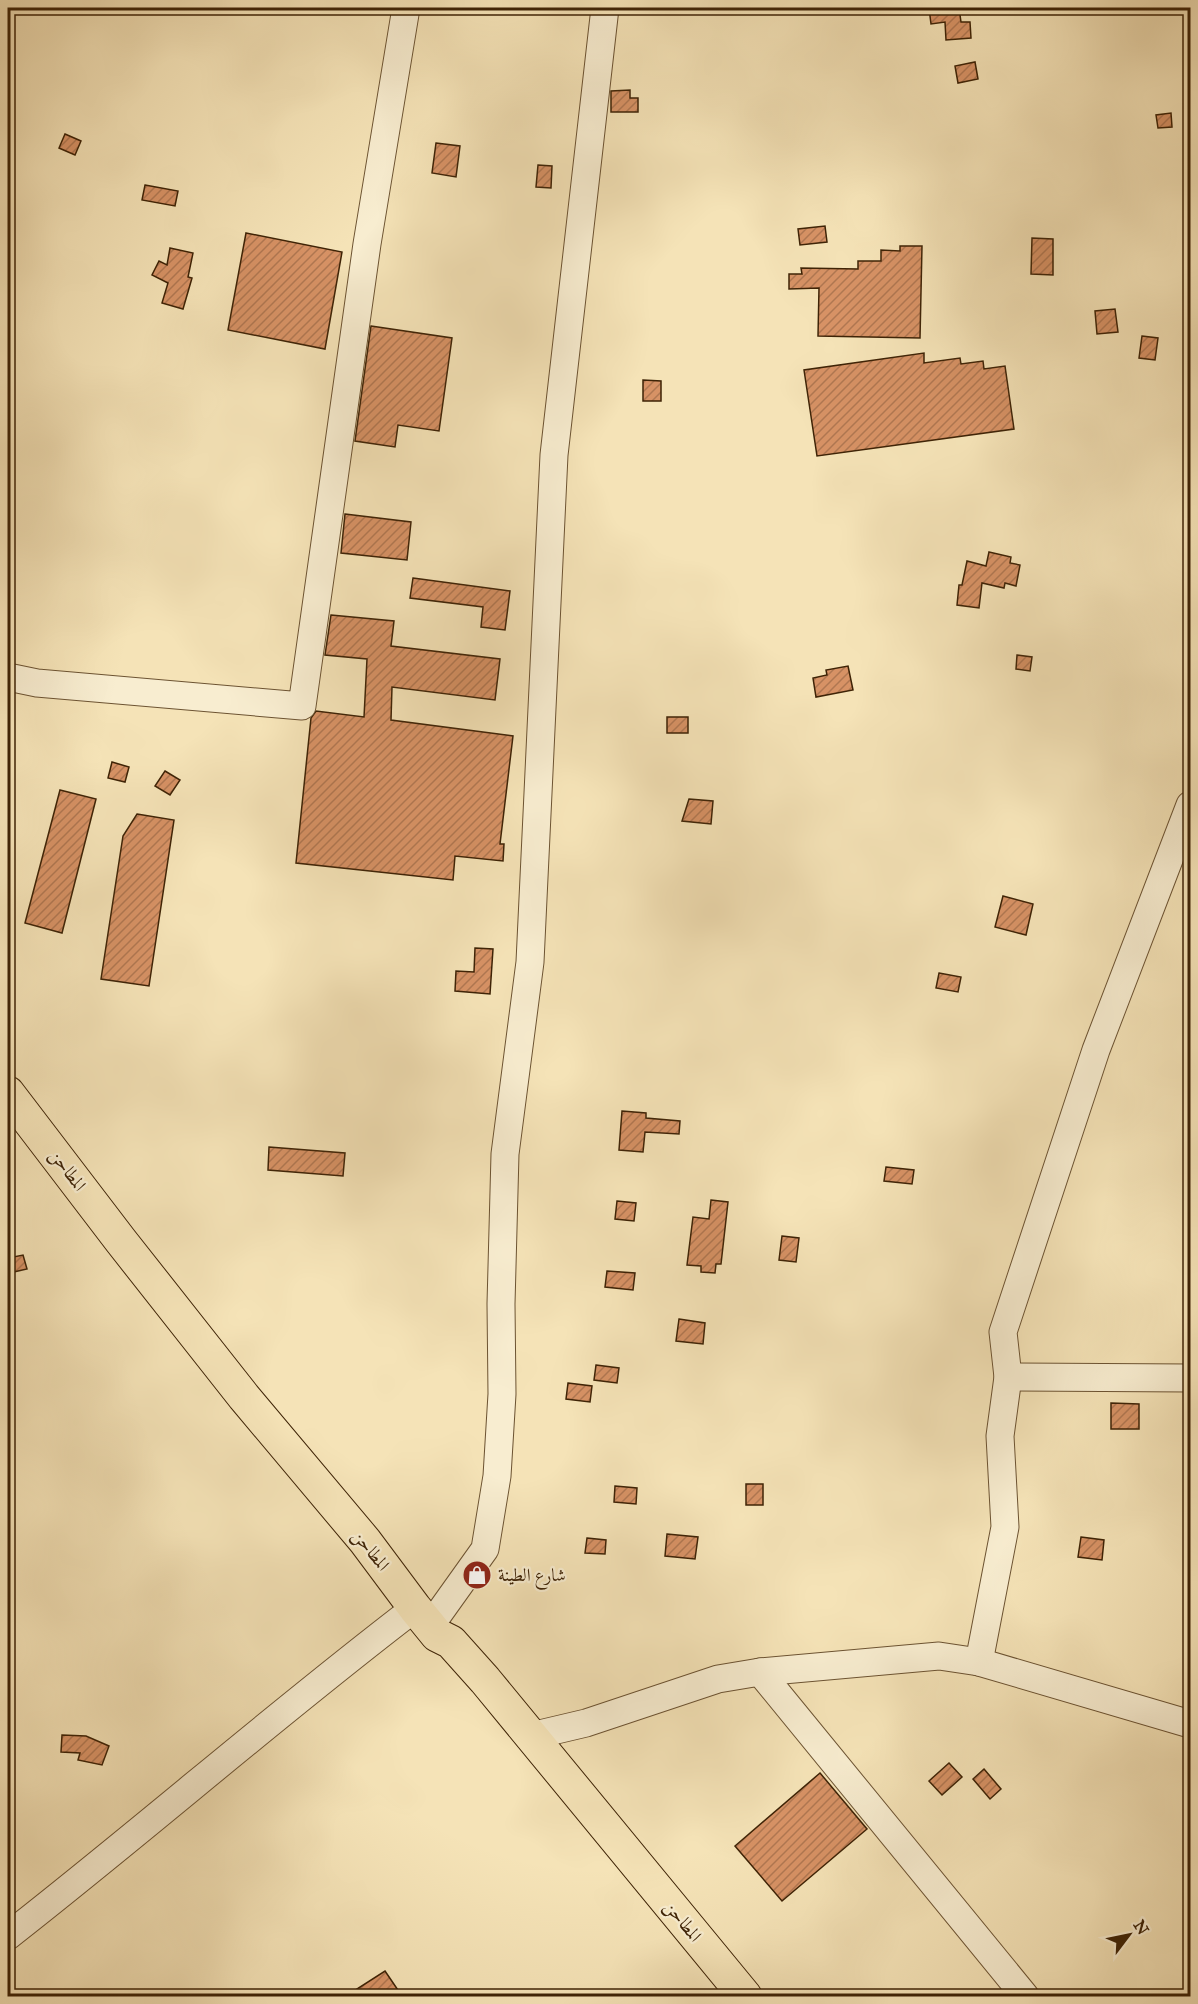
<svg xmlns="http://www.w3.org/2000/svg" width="1198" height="2004" font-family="'IM FELL Great Primer',Amiri,serif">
  <defs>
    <pattern id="building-hatch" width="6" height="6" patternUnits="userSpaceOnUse" patternTransform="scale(1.5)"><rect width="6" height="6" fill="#d79265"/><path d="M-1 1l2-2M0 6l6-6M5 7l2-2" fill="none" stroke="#b07751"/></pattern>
  </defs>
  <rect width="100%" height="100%" fill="#f5e3b7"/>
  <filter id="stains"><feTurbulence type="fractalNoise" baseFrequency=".00333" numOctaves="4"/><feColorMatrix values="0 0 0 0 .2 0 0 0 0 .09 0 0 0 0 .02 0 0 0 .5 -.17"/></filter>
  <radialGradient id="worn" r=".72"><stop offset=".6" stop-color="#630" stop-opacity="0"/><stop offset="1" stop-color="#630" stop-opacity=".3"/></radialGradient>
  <g fill="url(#building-hatch)" stroke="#3e2306" stroke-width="1.5">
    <path d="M929,8H959L961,22H970L971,38L946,40L945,22L931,24Z"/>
    <path d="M975,62L978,79L958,83L955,66Z"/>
    <path d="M630,90V98H638V112H611V91Z"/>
    <path d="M1171,113L1172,127L1158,128L1156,115Z"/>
    <path d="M65,134L81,141L75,155L59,148Z"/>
    <path d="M436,143L460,146L456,177L432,173Z"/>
    <path d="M538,165L552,166L551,188L536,187Z"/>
    <path d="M145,185L178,191L175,206L142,200Z"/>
    <path d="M825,226L827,242L800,245L798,229Z"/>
    <path d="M246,233L342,252L325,349L228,330Z"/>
    <path d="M1032,238L1053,239V275L1031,274Z"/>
    <path d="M900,246H922L920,338L818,336L819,288L789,289V274H802L801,268L858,269V261H881V250L900,251Z"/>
    <path d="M170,248L193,253L188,277L192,278L183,309L162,303L168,283L152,275L159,261L167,265Z"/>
    <path d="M1115,309L1118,332L1097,334L1095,311Z"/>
    <path d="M371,326L452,338L439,431L398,425L395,447L355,441Z"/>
    <path d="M1142,336L1158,338L1155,360L1139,358Z"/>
    <path d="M924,353V363L960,358L961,364L983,361L984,369L1005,366L1014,429L817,456L804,370Z"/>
    <path d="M643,380L661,381V401H643Z"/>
    <path d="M345,514L411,522L407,560L341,553Z"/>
    <path d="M989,552L1011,557L1010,563L1020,565L1016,586L1005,583L1004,588L982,583L979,608L957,605L959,585H962L967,561L986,566Z"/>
    <path d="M413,578L510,591L505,630L481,627L483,607L410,598Z"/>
    <path d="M331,615L394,621L391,646L500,659L495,700L392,687L391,720L513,736L500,844H504L503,861L455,856L453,880L296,863L311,718L316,711L364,717L367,659L325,655Z"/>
    <path d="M1017,655L1032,657L1030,671L1016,669Z"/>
    <path d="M848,666L853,690L816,697L813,678L827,675L826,670Z"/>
    <rect x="667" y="717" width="21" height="16"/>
    <path d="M112,762L129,767L125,782L108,778Z"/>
    <path d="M165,771L180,780L170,795L155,786Z"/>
    <path d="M60,790L96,799L62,933L25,923Z"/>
    <path d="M689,799L713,801L711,824L682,821Z"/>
    <path d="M137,814L174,820L149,986L101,979L123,836Z"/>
    <path d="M1003,896L1033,904L1026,935L995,927Z"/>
    <path d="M475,948L493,949L490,994L455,991L456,971L474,972Z"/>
    <path d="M939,973L961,977L958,992L936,988Z"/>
    <path d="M622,1111L646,1113V1118L680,1121L679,1134L645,1132L643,1152L619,1150Z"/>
    <path d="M269,1147L345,1153L343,1176L268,1170Z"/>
    <path d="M886,1167L914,1170L912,1184L884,1181Z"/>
    <path d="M711,1200L728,1202L721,1264H716L715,1273L701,1272V1266L687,1265L693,1217L709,1219Z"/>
    <path d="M617,1201L636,1203L634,1221L615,1219Z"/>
    <path d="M782,1236L799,1238L796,1262L779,1260Z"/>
    <path d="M23,1255L27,1269L9,1273L8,1258Z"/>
    <path d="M607,1271L635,1273L633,1290L605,1287Z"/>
    <path d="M679,1319L705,1323L703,1344L676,1341Z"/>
    <path d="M596,1365L619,1368L617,1383L594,1380Z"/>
    <path d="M568,1383L592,1386L590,1402L566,1399Z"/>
    <path d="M1111,1403L1139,1404V1429H1111Z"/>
    <rect x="746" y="1484" width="17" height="21"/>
    <path d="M615,1486L637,1488L636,1504L614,1502Z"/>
    <path d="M667,1534L698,1537L695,1559L665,1556Z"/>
    <path d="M1081,1537L1104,1540L1102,1560L1078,1557Z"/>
    <path d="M587,1538L606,1540L605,1554L585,1553Z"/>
    <path d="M62,1735L86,1736L109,1746L102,1765L78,1760L80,1753L61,1752Z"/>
    <path d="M949,1763L962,1777L942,1795L929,1781Z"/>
    <path d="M984,1769L1001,1789L990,1799L973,1779Z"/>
    <path d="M820,1773L867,1829L782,1901L735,1846Z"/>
    <path d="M385,1971L402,1996H346Z"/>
  </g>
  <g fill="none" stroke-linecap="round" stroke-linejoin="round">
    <g stroke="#6c5332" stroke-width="29">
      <g id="minor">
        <path d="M8,677L37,683L302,706L367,244L406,8"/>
        <path d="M1008,1377L1190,1378"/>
        <path d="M430,1626L485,1549L497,1476L502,1394L501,1304L505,1154L530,962L554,455L605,8"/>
        <path d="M979,1662L1005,1527L1000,1436L1008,1377L1003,1332L1096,1050L1190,805"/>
        <path d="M760,1672L1025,1996"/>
        <path d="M531,1736L586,1723L718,1679L760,1672L939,1656L979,1662L1190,1724"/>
        <path d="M8,1936C145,1829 276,1714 415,1608"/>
      </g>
    </g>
    <g stroke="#3e2306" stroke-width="35">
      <path id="major" d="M8,1093L121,1241L244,1397L365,1541L415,1608L437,1635L451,1642L485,1680L745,1996"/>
    </g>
    <use href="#minor" stroke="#f8edd0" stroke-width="27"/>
    <use href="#major" stroke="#f5e3b7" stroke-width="33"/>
  </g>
  <defs>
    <g id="shop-disc" transform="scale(1.5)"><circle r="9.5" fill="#8f2418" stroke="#f8edd0"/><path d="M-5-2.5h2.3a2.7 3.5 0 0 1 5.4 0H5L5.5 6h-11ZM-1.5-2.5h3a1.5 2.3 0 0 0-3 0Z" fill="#fff"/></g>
  </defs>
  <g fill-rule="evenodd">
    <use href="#shop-disc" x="477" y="1575"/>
  </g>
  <g text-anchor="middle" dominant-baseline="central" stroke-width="4.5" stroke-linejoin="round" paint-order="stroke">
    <g font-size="18" fill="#3e2306" stroke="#f8edd0">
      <text transform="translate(68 1170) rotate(53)">المطاحن</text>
      <text transform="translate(371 1550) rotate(51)">المطاحن</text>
      <text transform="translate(683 1921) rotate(51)">المطاحن</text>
    </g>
    <g font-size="18" fill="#3e2306" stroke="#f8edd0" text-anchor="start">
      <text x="498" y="1575">شارع الطينة</text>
    </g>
  </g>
  <rect width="1198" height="2004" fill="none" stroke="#f5e3b7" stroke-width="30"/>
  <rect x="9" y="9" width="1180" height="1986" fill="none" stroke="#3e2306" stroke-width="3"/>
  <rect x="15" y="15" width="1168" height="1974" fill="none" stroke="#3e2306" stroke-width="1.5"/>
  <g transform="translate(1129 1935) rotate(58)" stroke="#f8edd0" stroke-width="4.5" paint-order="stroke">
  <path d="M0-4.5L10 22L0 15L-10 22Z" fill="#3e2306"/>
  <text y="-9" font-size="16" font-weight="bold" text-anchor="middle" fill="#3e2306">N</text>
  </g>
  <rect width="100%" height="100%" filter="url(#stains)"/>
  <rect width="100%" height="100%" fill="url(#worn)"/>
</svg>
